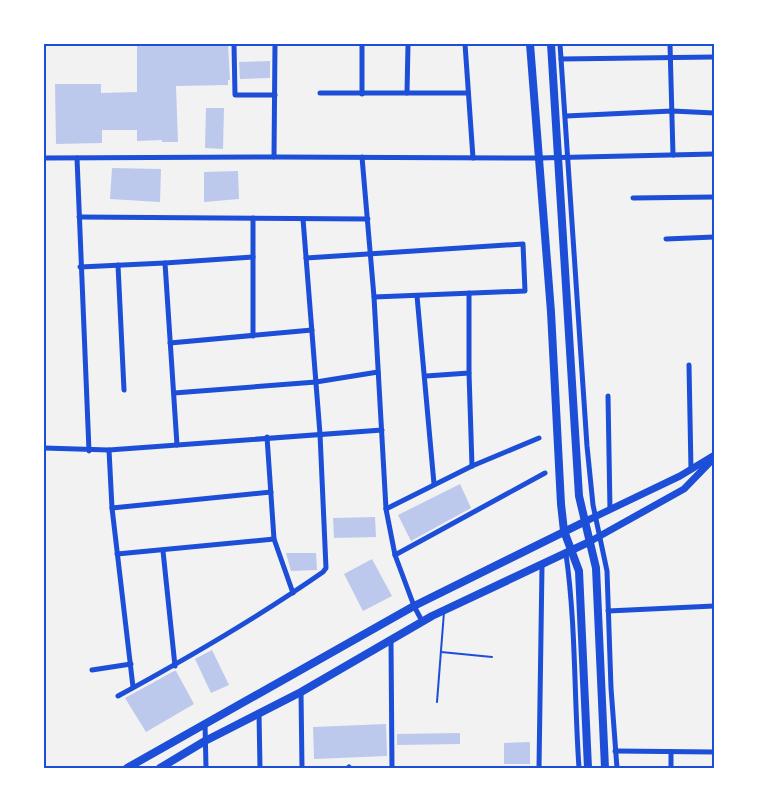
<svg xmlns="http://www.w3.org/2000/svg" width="758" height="812" font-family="'Exo 2',sans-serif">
  <rect width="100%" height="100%" fill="#f2f2f2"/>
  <g fill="#bdc9ec">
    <path d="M137,44H228L230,80H228V85L176,86L178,142H162V140L137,141V130H102V143L56,144L55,84H101V93L137,92Z"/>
    <path d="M270,61V78L240,79L239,62Z"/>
    <path d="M206,108H224L223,149L205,148Z"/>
    <path d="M112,168L161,169L160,202L110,199Z"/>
    <path d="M238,171L239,199L204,202V172Z"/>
    <path d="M460,484L471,508L411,541L398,515Z"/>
    <path d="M375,517L376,537L334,538L333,518Z"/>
    <path d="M286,553H316L317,570L291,571Z"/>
    <path d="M372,559L392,596L363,611L344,574Z"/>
    <path d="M212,650L229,685L211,693L195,659Z"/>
    <path d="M174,671H176L194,704L146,732L125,698Z"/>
    <path d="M386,724L387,756L314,759L313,727Z"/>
    <path d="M460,733V744L397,745V734Z"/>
    <path d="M530,742V764H504V743Z"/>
  </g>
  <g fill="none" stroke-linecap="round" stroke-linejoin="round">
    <g stroke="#1d4ed8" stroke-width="2">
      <path d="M441,652L492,657"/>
      <path d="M437,702L444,612"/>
    </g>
    <g stroke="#1d4ed8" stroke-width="5">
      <path d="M234,44L235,95H275"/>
      <path d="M465,44L473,158"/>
      <path d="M560,44L587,446L593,505L607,571L611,688L617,768"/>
      <path d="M670,44L673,155"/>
      <path d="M561,59L714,57"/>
      <path d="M320,93H468"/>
      <path d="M407,93L408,44"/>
      <path d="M362,94V44"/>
      <path d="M566,116L672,111L714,113"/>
      <path d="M274,157L275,44"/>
      <path d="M362,157L374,297L386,509L395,555L414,606L422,621"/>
      <path d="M44,158L274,157L539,158L714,154"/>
      <path d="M77,158L89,451"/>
      <path d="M633,198L714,197"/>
      <path d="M79,217L368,219"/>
      <path d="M253,218V336"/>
      <path d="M666,239L714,237"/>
      <path d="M306,258L523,244L525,291L374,297"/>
      <path d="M118,265L124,390"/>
      <path d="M80,267L165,263"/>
      <path d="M469,293V373L472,466"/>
      <path d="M417,296L434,484"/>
      <path d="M170,343L312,330"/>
      <path d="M689,365L691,470"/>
      <path d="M426,376L469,373"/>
      <path d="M174,393L316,382L378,372"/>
      <path d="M608,396L610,510"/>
      <path d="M267,437L274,539L293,593"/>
      <path d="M177,445L165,263L253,257"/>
      <path d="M44,448L109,450L382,430"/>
      <path d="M109,450L112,508L133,687"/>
      <path d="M112,508L271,492"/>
      <path d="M386,509L472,466L539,438"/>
      <path d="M163,551L175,666"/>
      <path d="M117,554L274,539"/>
      <path d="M566,554C576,625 574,697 579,768"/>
      <path d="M395,555L545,473"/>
      <path d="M608,611L714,606"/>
      <path d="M391,640L392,768"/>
      <path d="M92,670L131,664"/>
      <path d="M301,692L302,768"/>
      <path d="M118,696C188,658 257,618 323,572L326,568L320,434L303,219"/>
      <path d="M259,713L260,768"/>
      <path d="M205,723L206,768"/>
      <path d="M615,751L714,752"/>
      <path d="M349,767L350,768"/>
      <path d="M539,768L542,566"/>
      <path d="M671,768V752"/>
      <path d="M714,768V767"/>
    </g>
    <g stroke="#1d4ed8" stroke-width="7">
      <path d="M584,522L680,476L713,456"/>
      <path d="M589,542L684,489L714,458"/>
    </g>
    <g stroke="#1d4ed8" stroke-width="8">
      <path d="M530,44L551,312L561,504L564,531L579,571L588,768"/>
      <path d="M551,44L579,496L596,568L605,768"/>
      <path d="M127,768L414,606L584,522"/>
      <path d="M160,768L205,741L301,692L432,616L589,542"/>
    </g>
  </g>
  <rect width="758" height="812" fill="none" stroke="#ffffff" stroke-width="90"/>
  <rect x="45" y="45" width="668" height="722" fill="none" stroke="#1d4ed8" stroke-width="2"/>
</svg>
